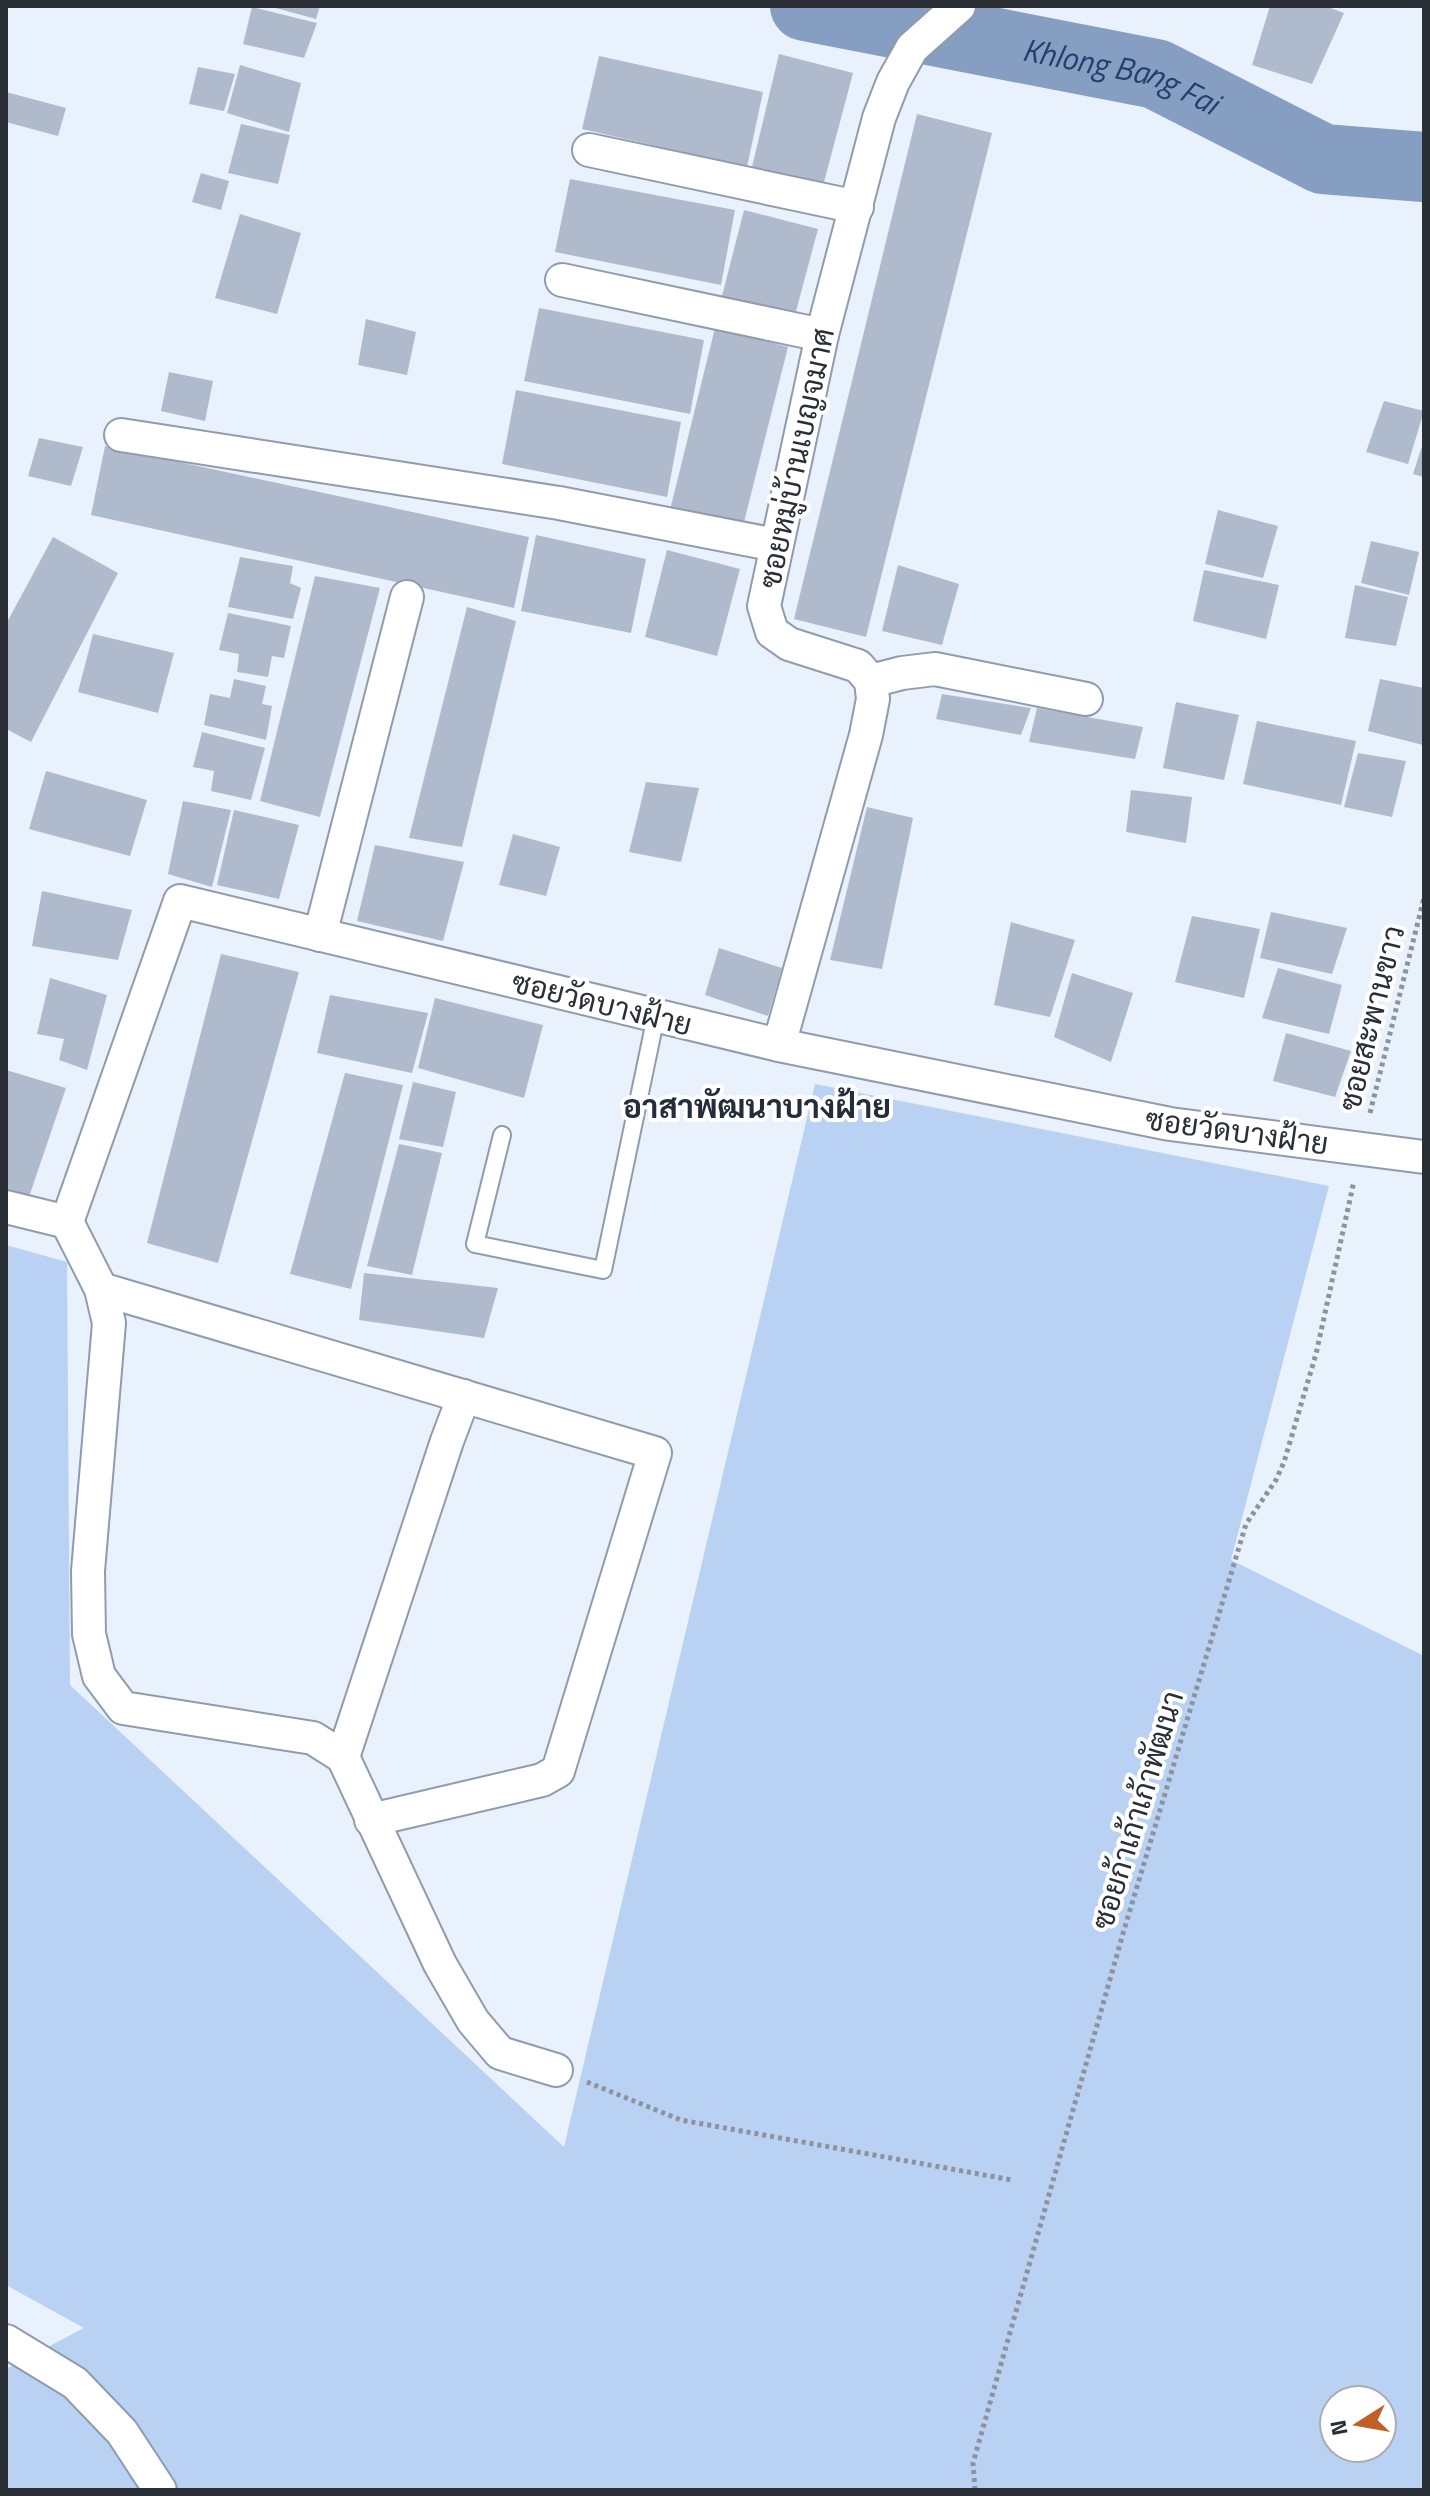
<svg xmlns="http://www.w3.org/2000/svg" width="1430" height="2496" font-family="'Titillium Web',Sarabun,sans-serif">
  <rect width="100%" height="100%" fill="#e9f1fc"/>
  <path fill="#b9d1f2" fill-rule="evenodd" d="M815,1084L1329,1186L1231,1560L1424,1656V2490H6V2369L84,2328L6,2285V1245L67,1262L70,1685L564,2147ZM1334,2400H1382V2448H1334Z"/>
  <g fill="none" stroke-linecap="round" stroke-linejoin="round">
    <path stroke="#859ec1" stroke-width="70" id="s1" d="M805,6L1156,74L1323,159L1424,167"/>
  </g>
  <g fill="#afbbcd">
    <path d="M268,6H320L316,19Z"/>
    <path d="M1270,6H1325L1344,13L1312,84L1252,65Z"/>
    <path d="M252,7L317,23L304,58L243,44Z"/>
    <path d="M779,54L853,73L823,186L752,167Z"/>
    <path d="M599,56L763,92L747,167L582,129Z"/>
    <path d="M240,65L301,83L289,132L227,113Z"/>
    <path d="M198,67L235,74L224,111L189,104Z"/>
    <path d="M6,92L66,108L58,136L6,122Z"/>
    <path d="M917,114L992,133L866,637L794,619Z"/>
    <path d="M241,124L290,135L278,184L228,173Z"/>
    <path d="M201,173L229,181L221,210L192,202Z"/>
    <path d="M570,179L735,210L721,285L555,252Z"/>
    <path d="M744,210L818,229L795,315L722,296Z"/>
    <path d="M240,214L301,233L277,314L215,298Z"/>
    <path d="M539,308L704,340L690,414L524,381Z"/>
    <path d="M366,319L416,332L407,375L358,365Z"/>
    <path d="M715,328L788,347L741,534L669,514Z"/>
    <path d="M169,372L213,381L205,421L161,411Z"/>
    <path d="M516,390L681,422L667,497L502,464Z"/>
    <path d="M1384,401L1424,411L1408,464L1366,452Z"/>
    <path d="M39,438L83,447L71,486L28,476Z"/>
    <path d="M1424,440V477L1413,474Z"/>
    <path d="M105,446L529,537L514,608L91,515Z"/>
    <path d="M1218,510L1278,526L1263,578L1205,564Z"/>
    <path d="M536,535L646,559L631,633L521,611Z"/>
    <path d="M53,537L118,573L31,742L6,729V624Z"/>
    <path d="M1371,541L1419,552L1409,595L1361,583Z"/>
    <path d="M667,550L740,569L717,656L645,637Z"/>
    <path d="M240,557L293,566L290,583L301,588L293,619L228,607Z"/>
    <path d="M898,565L959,584L942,645L882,631Z"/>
    <path d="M1204,570L1279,585L1266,639L1193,621Z"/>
    <path d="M315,576L380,588L320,817L260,801Z"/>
    <path d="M1355,585L1408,597L1396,646L1345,638Z"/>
    <path d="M467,607L516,621L462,847L409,838Z"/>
    <path d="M228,613L291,626L284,658L272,656L268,677L237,672L239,654L219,650Z"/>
    <path d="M93,634L174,653L158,713L78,692Z"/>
    <path d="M234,679L266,686L262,704L272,706L266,740L204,725L210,694L230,698Z"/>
    <path d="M1380,679L1424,688L1423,745L1368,731Z"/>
    <path d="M942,694L1031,708L1021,735L936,719Z"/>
    <path d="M1176,702L1239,715L1224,780L1163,768Z"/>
    <path d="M1037,708L1143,727L1135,759L1029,742Z"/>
    <path d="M1257,721L1356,741L1341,805L1243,784Z"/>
    <path d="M202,732L265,748L251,800L211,791L214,771L193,767Z"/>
    <path d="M1358,753L1406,761L1392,817L1344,807Z"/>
    <path d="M46,771L147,800L130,856L29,829Z"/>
    <path d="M646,782L699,788L681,862L629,852Z"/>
    <path d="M1131,790L1192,797L1186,843L1126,832Z"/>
    <path d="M183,801L231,810L212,887L168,874Z"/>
    <path d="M867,807L913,818L882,969L830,960Z"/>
    <path d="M234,810L299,825L279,899L217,885Z"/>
    <path d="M513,834L560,847L546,896L499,885Z"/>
    <path d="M375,845L464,862L443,941L357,921Z"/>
    <path d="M42,891L132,910L118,960L32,946Z"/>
    <path d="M1271,912L1347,928L1332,974L1260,958Z"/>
    <path d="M1192,916L1260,929L1244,998L1175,982Z"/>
    <path d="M1011,922L1075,940L1050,1017L994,1005Z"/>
    <path d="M719,948L782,968L768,1016L705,995Z"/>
    <path d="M221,954L299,972L218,1263L147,1243Z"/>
    <path d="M1278,968L1342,985L1329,1034L1262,1018Z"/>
    <path d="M1072,973L1133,993L1111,1062L1054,1037Z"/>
    <path d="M50,978L107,995L87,1070L59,1060L64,1039L37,1034Z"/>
    <path d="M330,995L428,1013L412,1073L317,1053Z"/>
    <path d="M435,998L543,1025L524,1098L418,1068Z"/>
    <path d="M1286,1033L1351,1051L1335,1097L1273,1081Z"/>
    <path d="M6,1070L66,1088L29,1197L6,1192Z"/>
    <path d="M345,1073L403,1085L351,1289L290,1274Z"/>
    <path d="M413,1082L456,1092L443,1147L399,1139Z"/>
    <path d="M399,1144L442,1153L412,1275L367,1266Z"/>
    <path d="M364,1273L498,1288L484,1338L359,1320Z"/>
  </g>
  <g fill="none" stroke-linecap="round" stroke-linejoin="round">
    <g stroke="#8f9cad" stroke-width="20">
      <path id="service" d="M502,1135L475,1244L603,1270L656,1016"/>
    </g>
    <g stroke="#8f9cad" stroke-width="36">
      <g id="minor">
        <path d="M589,150L857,207"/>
        <path d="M562,280L822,335"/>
        <path d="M121,435L559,503L776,545"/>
        <path d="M871,681L902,673L935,669L1086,699"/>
        <path d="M320,935L407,597"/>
        <path d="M779,1045L866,735L873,699L871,681L858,666L789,644L772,632L764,606L822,335L879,118L893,82L912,48L959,6"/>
        <path d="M6,1207L67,1222L180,901L779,1045L1170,1124L1424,1157"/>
        <path d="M67,1222L101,1289L109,1323L88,1571L89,1634L99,1676L123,1708L313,1738L343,1757L440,1964L473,2021L500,2053L556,2070"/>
        <path d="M101,1289L655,1453L558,1771L542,1780L371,1820"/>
        <path d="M343,1757L447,1441L464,1396"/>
        <path d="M6,2341L75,2383L122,2432L160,2490"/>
      </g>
    </g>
    <g stroke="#8c939c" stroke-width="5" stroke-dasharray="4 4" stroke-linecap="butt">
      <path d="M1370,1113L1424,898"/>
      <path d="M587,2082L681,2120L1012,2180"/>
      <path d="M975,2490L973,2463L1124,1930L1246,1524L1276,1480L1284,1462L1316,1354L1354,1181"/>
    </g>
    <use href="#service" stroke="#fff" stroke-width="16"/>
    <use href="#minor" stroke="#fff" stroke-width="32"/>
  </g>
  <g text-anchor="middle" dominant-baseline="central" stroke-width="8" stroke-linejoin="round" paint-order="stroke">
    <g font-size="30" fill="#2a2f36" stroke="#fff">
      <text transform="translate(796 458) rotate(-78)">ซอยหมู่บ้านเบญจมาศ</text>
      <text transform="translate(602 1003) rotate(14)">ซอยวัดบางฝ้าย</text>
      <text transform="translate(1371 1018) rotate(-76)">ซอยสะพานขาว</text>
      <text transform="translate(1237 1131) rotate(8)">ซอยวัดบางฝ้าย</text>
      <text transform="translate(1137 1810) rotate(-73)">ซอยก้าเก้าเก้าพัฒนา</text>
    </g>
    <g font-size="32" font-style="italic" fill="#20416f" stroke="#fff">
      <text stroke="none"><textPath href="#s1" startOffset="324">Khlong Bang Fai</textPath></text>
    </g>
    <g font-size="32" font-weight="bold" fill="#232d3b" stroke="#fff">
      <text x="757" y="1106">อาสาพัฒนาบางฝ้าย</text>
    </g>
  </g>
  <rect width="1430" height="2496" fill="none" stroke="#2a2f36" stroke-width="16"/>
  <g transform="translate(1358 2424) rotate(259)"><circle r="38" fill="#ffffff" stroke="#aaacaf" stroke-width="2"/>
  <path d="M0-6L14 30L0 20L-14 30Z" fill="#c25f26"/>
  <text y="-12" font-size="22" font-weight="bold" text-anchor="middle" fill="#2a2f36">N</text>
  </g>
</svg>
